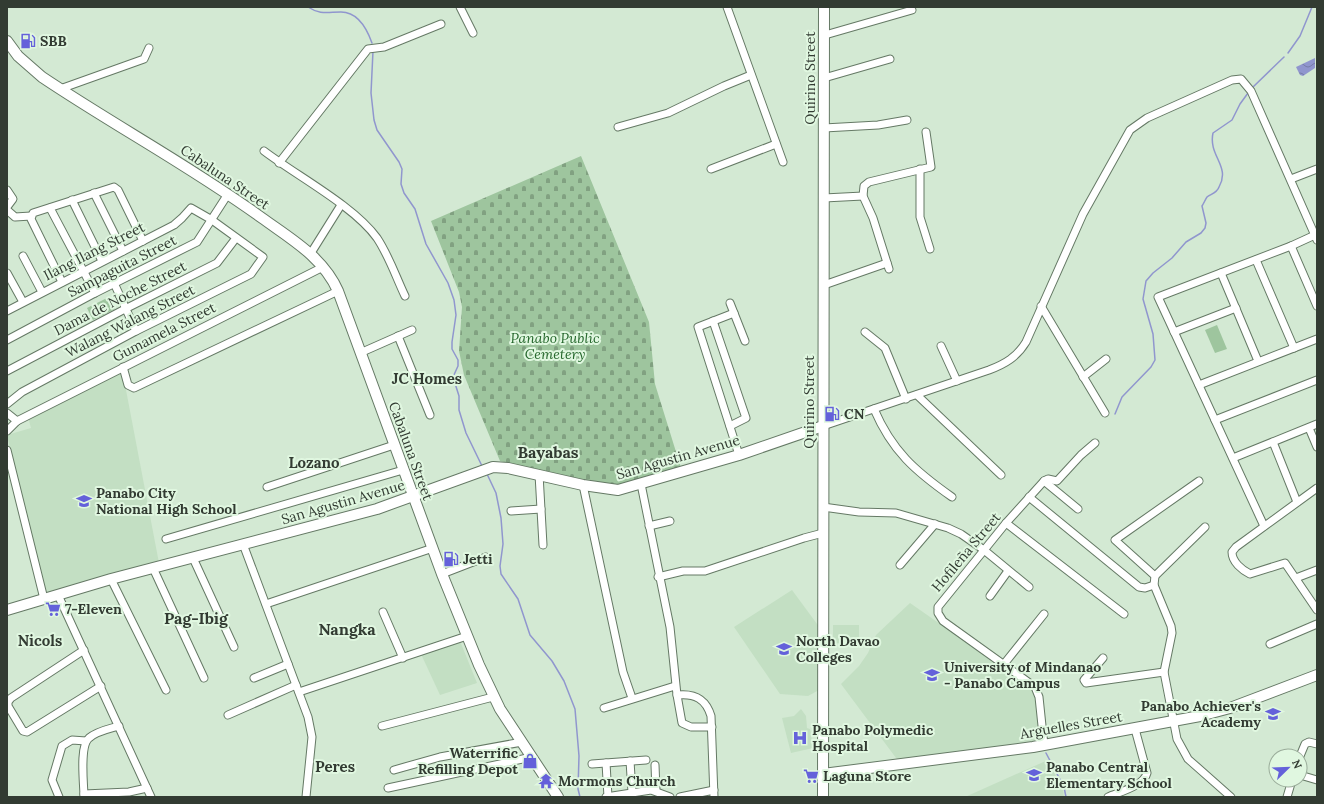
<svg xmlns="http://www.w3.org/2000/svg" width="1324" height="804" font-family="Lora,serif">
  <defs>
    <pattern id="cemetery-stones" width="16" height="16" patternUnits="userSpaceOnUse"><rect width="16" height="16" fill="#9ec59e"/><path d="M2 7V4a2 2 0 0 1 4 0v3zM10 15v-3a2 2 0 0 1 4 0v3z" fill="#81a181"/></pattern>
    <pattern id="water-waves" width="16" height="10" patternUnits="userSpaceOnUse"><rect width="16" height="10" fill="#9096ce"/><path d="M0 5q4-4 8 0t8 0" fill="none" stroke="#767ca8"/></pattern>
  </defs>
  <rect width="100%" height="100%" fill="#d3e9d3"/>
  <g fill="#c3dfc3">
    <path d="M122,369L159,563L44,596L7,435L31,428L28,417Z"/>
    <path d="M792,590L820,628L819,690L808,696L780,694L734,627Z"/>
    <path d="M910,603L1033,689L1036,693L1040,739L1039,743L899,762L841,684L859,666L868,653L876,635Z"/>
    <path d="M833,625H859V644L833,643Z"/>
    <path d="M460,641L477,683L440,695L421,654Z"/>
    <path d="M801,709L806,716L807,728L810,729L813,748L791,753L782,718L794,716Z"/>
    <path d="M1048,760L1063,790L1064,797H965Z"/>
  </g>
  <path fill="url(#cemetery-stones)" d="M581,156L649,322L655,384L681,468L613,486L580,480L500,461L464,375L459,351L462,307L459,292L431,221Z"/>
  <g fill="#9ec59e">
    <path d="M109,297L115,309L93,320L87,308Z"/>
    <path d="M1217,325L1227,349L1215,353L1205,330Z"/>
  </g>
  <path fill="url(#water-waves)" d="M1315,58V68L1303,76L1300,75L1296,67Z"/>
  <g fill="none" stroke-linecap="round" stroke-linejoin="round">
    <g stroke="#9096ce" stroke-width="1.5">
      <path d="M308,7C320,15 328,12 341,12C358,12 367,29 372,43"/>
      <path d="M373,51L371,93L374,120L377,130L399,162L402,169L401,184L404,193L415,209L426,244L448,283L454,300L456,315L452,342V349L458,360V366L453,377L459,396V410L466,433L482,466"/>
      <path d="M1288,53L1300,36L1312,7"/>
      <path d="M1253,87L1284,57"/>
      <path d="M1115,414L1122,397L1151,367L1155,360L1153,334L1143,299L1146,281L1153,273L1172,258L1186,242L1201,233L1205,228L1206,223L1202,206C1204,203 1205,200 1207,197C1211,194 1217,193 1219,187C1231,166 1208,156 1213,133L1232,120L1240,104L1248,93"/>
      <path d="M487,474L496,493L501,518L503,544L500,566L501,574L518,599L530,635L552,661L564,681L575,709L579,756L578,789L580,797"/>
      <path d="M1046,753L1064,787L1066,797"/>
    </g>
    <g stroke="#657965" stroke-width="9">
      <g id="street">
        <path d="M460,7L473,33"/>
        <path d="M727,7L783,162"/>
        <path d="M825,35L912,10"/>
        <path d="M824,78L890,59"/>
        <path d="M60,89L144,59L149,48"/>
        <path d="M618,127L668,113L724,86L751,75"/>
        <path d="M824,128L878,125L907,120"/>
        <path d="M264,151C297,176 354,206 377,238C389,256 396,277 405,296"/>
        <path d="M279,163L368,49L384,47L441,24"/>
        <path d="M711,169L776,144"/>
        <path d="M920,169V217L930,249"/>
        <path d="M1291,179L1317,169"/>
        <path d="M7,190L13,199L7,207"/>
        <path d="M94,193L123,251"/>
        <path d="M824,198L863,196"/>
        <path d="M72,200L102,261"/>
        <path d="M50,208L95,293"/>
        <path d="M7,210L15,217L31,216"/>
        <path d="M1291,246L1317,306"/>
        <path d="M311,253L341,205"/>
        <path d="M23,256L42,292"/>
        <path d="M1256,260L1294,348"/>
        <path d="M889,269L873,218L863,196L864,186L869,182L931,167L926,132"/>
        <path d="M7,273L23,302"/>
        <path d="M1221,273L1258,361"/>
        <path d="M62,282L31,219L33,213L114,187L118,190L143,241"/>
        <path d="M114,283L136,331"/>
        <path d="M824,285L887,263"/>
        <path d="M730,303L745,341"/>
        <path d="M1041,306L1105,413"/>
        <path d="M7,311L174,225L182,218L191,208L212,220L263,257L251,274L136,331L22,392L7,404"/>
        <path d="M734,313L698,327L739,455"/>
        <path d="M713,321L746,418L730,426"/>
        <path d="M865,332L885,348L906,399"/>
        <path d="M1174,332L1236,308"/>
        <path d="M398,336L430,415"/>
        <path d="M7,340L95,293L197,242L228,194"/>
        <path d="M941,346L957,381"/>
        <path d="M360,353L412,330"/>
        <path d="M123,367L128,385L134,388L338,291"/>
        <path d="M7,371L125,309L217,263L236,238"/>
        <path d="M1083,377L1106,359"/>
        <path d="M1199,385L1317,339"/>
        <path d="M917,395L1001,475"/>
        <path d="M874,409C892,451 915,471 952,497"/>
        <path d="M7,413L17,421"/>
        <path d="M1215,420L1317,380"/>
        <path d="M823,426L989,370C1005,364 1017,357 1026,342L1083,214L1130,130L1147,118L1232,80L1241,79L1251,91L1317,240"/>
        <path d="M1309,428L1317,447"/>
        <path d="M7,431L17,421L323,267"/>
        <path d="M1273,442L1297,502"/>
        <path d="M7,450L44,599"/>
        <path d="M1233,458L1317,424"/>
        <path d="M539,474L543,545"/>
        <path d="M1044,481L1078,509"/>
        <path d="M1199,481L1115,540L1155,576L1154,585L1171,626L1172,633L1164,672L1177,739L1188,759L1231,797"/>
        <path d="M641,484L670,627L677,695C695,693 706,699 711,716L714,797"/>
        <path d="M583,485L623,672L632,698"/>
        <path d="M267,487L394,445"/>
        <path d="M1317,488L1236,547L1232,552C1232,562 1242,570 1250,574L1285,563L1317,610"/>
        <path d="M1029,497L1139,587L1145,588L1154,585"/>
        <path d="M823,507L859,512L896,513L948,528L961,534L984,550L1029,587"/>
        <path d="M511,511L541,509"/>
        <path d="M1006,523L1124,614"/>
        <path d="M649,526L670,521"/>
        <path d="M1264,526L1158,297L1291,246L1315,235"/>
        <path d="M166,539L403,470"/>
        <path d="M243,544L308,717L312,737L306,797"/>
        <path d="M193,558L234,647"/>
        <path d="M900,565L935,524"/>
        <path d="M153,568L204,678"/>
        <path d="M442,574L486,557"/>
        <path d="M1155,576L1205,527"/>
        <path d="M658,577L683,571H705L804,538L823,533"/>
        <path d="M1296,578L1317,570"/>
        <path d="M111,579L166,690"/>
        <path d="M58,595L151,797"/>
        <path d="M990,596L1008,571"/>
        <path d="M266,604L433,548"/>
        <path d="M383,612L403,658"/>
        <path d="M1270,644L1317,624"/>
        <path d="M84,650L11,698L8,702V706L23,731L27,732L101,686"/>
        <path d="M1103,658L1084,680L1086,683L1164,672"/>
        <path d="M1004,664L1044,614"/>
        <path d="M254,678L288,664"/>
        <path d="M299,692L467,636"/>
        <path d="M677,695L682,723L691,727H712"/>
        <path d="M604,708L675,686"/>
        <path d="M228,715L296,685"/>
        <path d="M382,726L493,697"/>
        <path d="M1044,745L1039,697L1035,687L943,621L938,613V607L1006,523L1044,481L1048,479L1057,481L1081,455L1095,443"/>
        <path d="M1300,756L1305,744L1309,742L1317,744"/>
        <path d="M630,761L632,792"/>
        <path d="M606,763L608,797"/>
        <path d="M592,764L646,760"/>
        <path d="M655,765L656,791"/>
        <path d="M394,770L440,757L522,742"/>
        <path d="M1300,775L1317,780"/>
        <path d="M388,788L532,757"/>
        <path d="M84,794L129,792L147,788"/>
        <path d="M59,797L52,780L62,746L72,740L86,741"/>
        <path d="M84,797C84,784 79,746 89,738C97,731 109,729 119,726"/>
        <path d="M606,797L651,790L670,797"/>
        <path d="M680,797L714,790"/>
        <path d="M1108,797C1119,792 1144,786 1147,773L1135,729"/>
        <path d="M1287,797L1292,780"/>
      </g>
    </g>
    <g stroke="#657965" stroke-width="12">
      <g id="secondary">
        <path d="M7,41L18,56L42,77C115,126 192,167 262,218C291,239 323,257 338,291L442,574L479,665L500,709L558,797"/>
        <path d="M7,610L111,579L377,509L493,467L508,468L583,485L618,490L739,455L823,426"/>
        <path d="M823,774L1033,747L1200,716L1230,708L1317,675"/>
        <path d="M823,797L824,7"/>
      </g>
    </g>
    <use href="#street" stroke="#fff" stroke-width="7"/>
    <use href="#secondary" stroke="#fff" stroke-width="10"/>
  </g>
  <defs>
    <g id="fuel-bare" transform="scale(1.2)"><path d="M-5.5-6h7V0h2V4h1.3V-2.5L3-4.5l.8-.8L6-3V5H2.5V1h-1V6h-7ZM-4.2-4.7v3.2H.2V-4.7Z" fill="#6461da" stroke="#e0f7e0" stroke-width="2.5" paint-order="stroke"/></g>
    <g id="school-bare" transform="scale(1.2)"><path d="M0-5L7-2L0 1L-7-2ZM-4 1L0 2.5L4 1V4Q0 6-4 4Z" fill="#6461da" stroke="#e0f7e0" stroke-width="2.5" paint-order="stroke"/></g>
    <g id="supermarket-bare" transform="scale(1.2)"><path d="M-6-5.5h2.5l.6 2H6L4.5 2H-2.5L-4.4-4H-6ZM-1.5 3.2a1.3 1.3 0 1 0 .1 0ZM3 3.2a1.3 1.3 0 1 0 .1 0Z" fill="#6461da" stroke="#e0f7e0" stroke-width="2.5" paint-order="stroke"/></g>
    <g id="university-bare" transform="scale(1.2)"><path d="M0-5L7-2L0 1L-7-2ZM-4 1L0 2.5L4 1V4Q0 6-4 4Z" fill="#6461da" stroke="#e0f7e0" stroke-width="2.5" paint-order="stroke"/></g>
    <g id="hospital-bare" transform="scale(1.2)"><path d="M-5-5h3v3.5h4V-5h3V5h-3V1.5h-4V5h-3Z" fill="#6461da" stroke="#e0f7e0" stroke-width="2.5" paint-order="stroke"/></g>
    <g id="shop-bare" transform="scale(1.2)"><path d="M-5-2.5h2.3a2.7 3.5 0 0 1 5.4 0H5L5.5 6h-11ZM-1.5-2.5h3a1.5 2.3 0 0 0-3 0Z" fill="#6461da" stroke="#e0f7e0" stroke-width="2.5" paint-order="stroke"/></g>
    <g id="temple-bare" transform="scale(1.2)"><path d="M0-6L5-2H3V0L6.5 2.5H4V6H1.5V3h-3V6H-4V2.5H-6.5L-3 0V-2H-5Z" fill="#6461da" stroke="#e0f7e0" stroke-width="2.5" paint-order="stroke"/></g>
  </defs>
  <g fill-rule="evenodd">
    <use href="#fuel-bare" x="28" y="41"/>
    <use href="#fuel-bare" x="832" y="414"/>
    <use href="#school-bare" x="84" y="501"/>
    <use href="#fuel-bare" x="451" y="559"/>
    <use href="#supermarket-bare" x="53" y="609"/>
    <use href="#university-bare" x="784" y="649"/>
    <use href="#university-bare" x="932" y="675"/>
    <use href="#school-bare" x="1273" y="714"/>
    <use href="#hospital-bare" x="800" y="738"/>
    <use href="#shop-bare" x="530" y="761"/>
    <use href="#school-bare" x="1034" y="775"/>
    <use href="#supermarket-bare" x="811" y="776"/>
    <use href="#temple-bare" x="546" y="781"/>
  </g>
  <g text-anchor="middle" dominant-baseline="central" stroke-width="4" stroke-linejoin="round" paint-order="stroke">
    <g font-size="14" font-weight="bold" fill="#323b32" stroke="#e0f7e0" text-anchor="start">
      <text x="40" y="41">SBB</text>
      <text x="844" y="414">CN</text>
      <text x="96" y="493">Panabo City<tspan x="96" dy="16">National High School</tspan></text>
      <text x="463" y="559">Jetti</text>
      <text x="65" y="609">7-Eleven</text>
      <text x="796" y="641">North Davao<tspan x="796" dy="16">Colleges</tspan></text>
      <text x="944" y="667">University of Mindanao<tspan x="944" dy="16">- Panabo Campus</tspan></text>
      <text x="1261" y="706" text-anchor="end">Panabo Achiever's<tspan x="1261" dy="16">Academy</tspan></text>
      <text x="812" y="730">Panabo Polymedic<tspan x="812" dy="16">Hospital</tspan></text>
      <text x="518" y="753" text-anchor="end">Waterrific<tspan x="518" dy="16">Refilling Depot</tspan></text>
      <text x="1046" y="767">Panabo Central<tspan x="1046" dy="16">Elementary School</tspan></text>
      <text x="823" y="776">Laguna Store</text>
      <text x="558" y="781">Mormons Church</text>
    </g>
    <g font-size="14" fill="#323b32" stroke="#e0f7e0">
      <text transform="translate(810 78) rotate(-90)">Quirino Street</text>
      <text transform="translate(225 177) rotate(34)">Cabaluna Street</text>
      <text transform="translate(94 251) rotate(-27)">Ilang Ilang Street</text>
      <text transform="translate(122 266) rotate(-27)">Sampaguita Street</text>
      <text transform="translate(120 298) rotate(-27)">Dama de Noche Street</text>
      <text transform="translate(130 321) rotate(-27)">Walang Walang Street</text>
      <text transform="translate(164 332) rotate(-27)">Gumamela Street</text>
      <text transform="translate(809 402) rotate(-90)">Quirino Street</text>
      <text transform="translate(411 451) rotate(70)">Cabaluna Street</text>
      <text transform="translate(678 457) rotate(-16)">San Agustin Avenue</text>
      <text transform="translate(343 502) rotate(-16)">San Agustin Avenue</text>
      <text transform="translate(966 552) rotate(-50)">Hofileña Street</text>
      <text transform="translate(1071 725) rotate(-10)">Arguelles Street</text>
    </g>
    <g font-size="14" font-style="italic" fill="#25672c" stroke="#e0f7e0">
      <text x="555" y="338">Panabo Public<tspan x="555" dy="16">Cemetery</tspan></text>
    </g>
    <g font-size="15" font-weight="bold" fill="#323b32" stroke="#e0f7e0">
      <text x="427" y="378">JC Homes</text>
      <text x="314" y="462">Lozano</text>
      <text x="40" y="640">Nicols</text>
      <text x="335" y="766">Peres</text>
    </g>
    <g font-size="16" font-weight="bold" fill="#323b32" stroke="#e0f7e0">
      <text x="548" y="452">Bayabas</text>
      <text x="196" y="618">Pag-Ibig</text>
      <text x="347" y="629">Nangka</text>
    </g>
  </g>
  <rect width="1324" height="804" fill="none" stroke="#323b32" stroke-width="16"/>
  <g transform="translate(1288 768) rotate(67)"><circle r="19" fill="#e0f7e0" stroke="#9aac9a"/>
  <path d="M0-3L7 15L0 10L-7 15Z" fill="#6461da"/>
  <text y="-6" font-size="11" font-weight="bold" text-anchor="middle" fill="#323b32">N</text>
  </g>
</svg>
